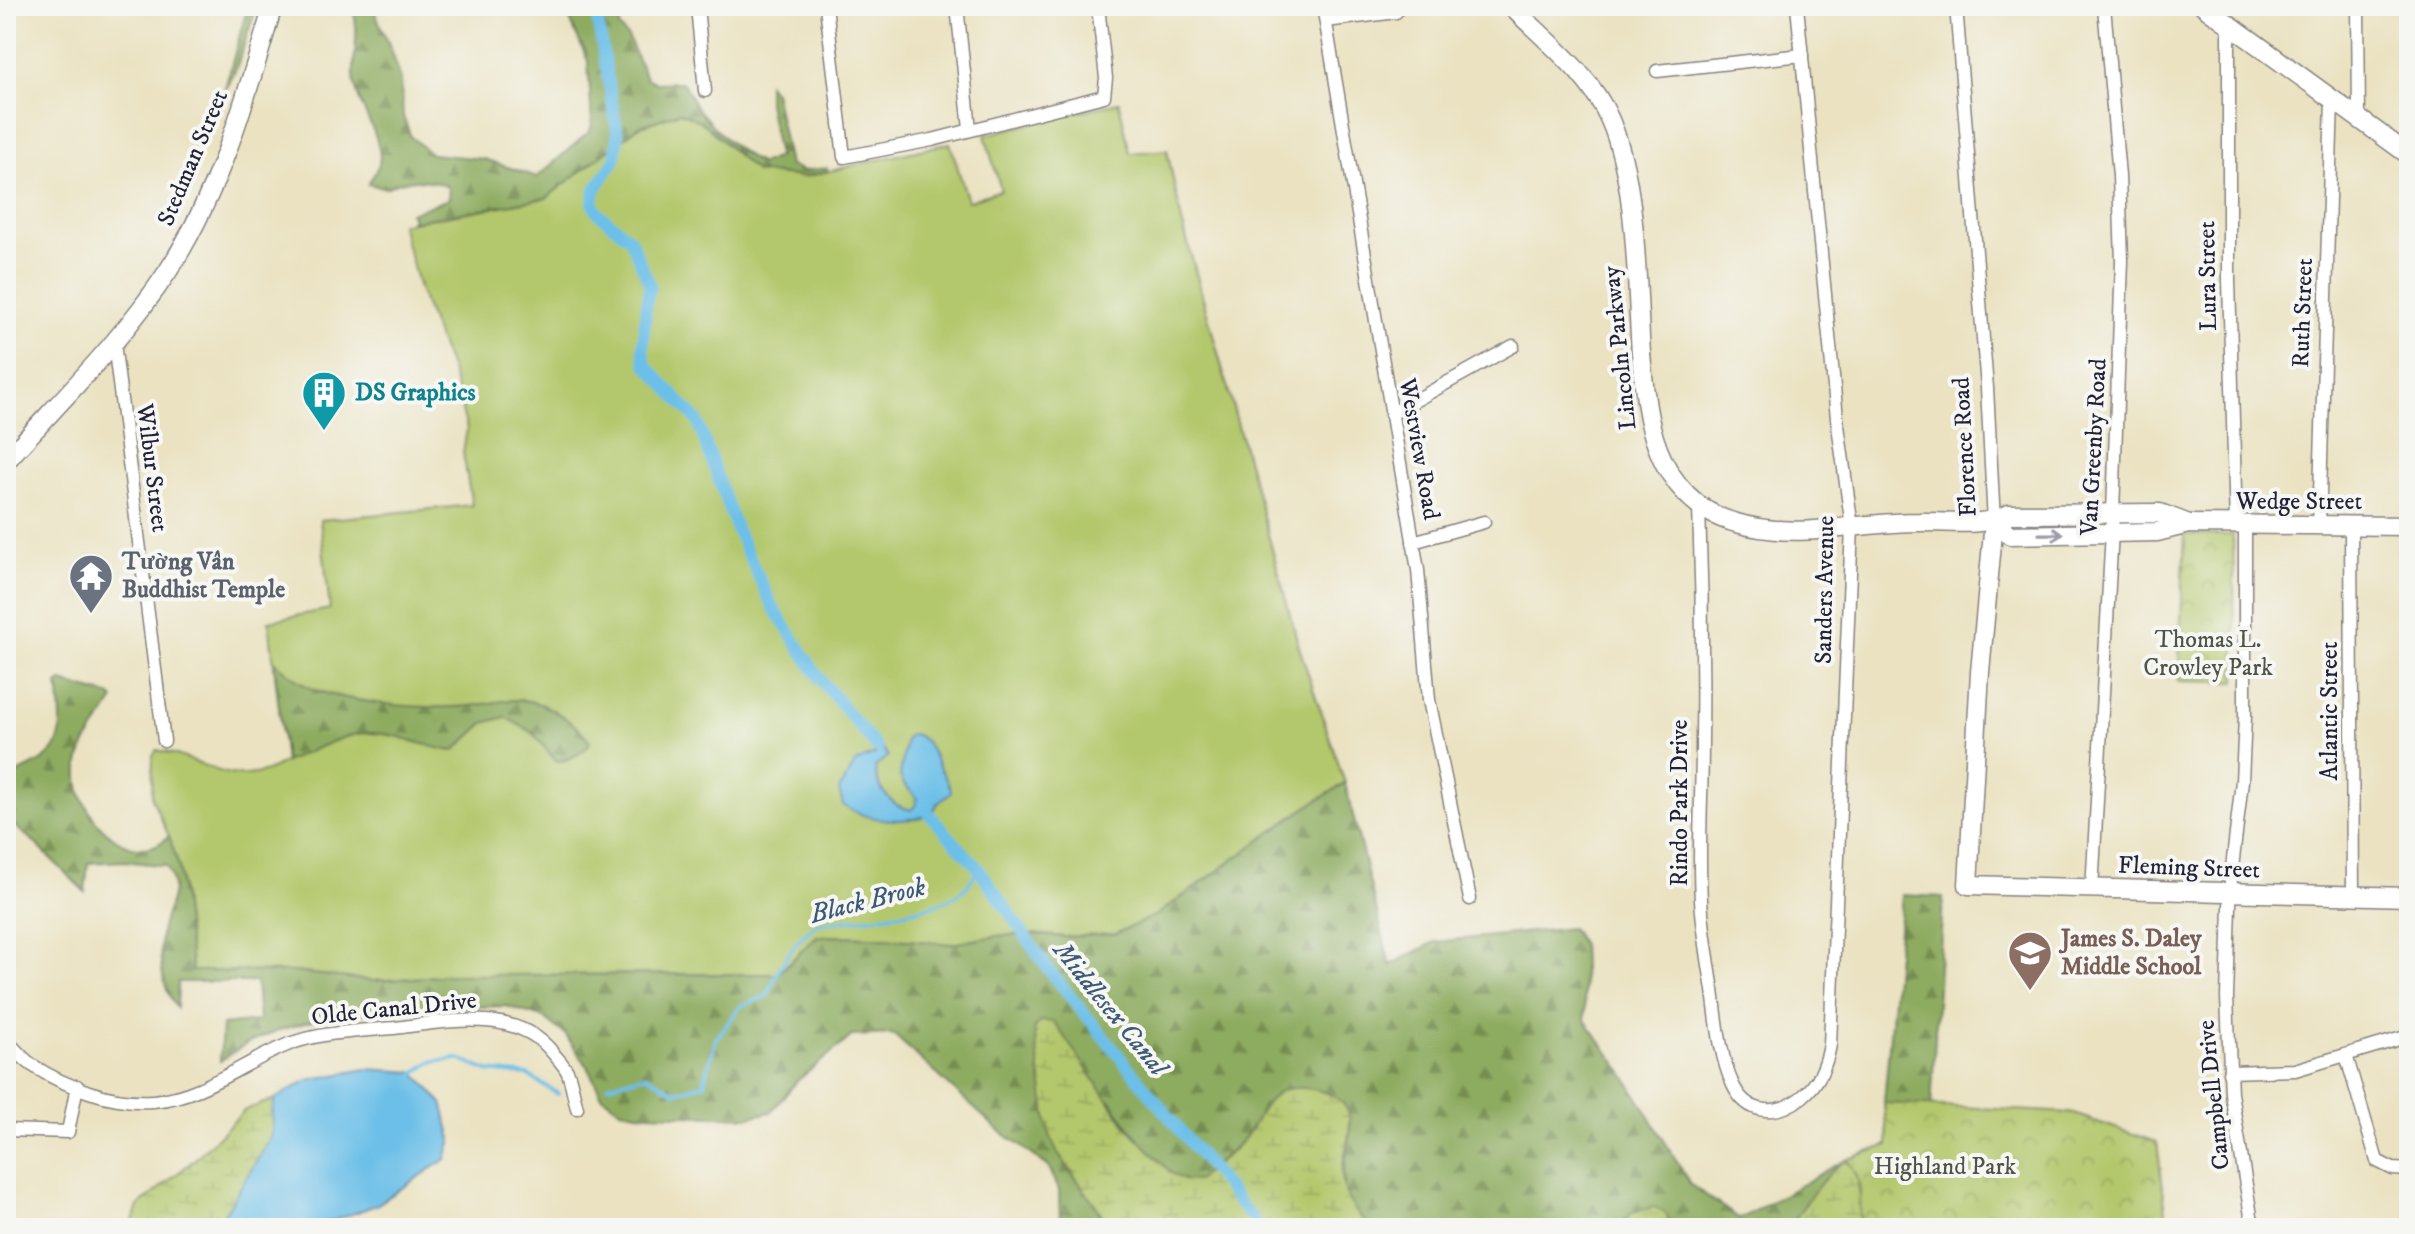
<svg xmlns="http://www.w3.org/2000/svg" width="2415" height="1234" font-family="'IM FELL DW Pica',serif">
  <defs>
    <pattern id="forest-firs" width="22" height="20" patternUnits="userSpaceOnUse" patternTransform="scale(2)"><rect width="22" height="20" fill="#8eac60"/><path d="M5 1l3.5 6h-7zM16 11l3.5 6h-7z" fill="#748c50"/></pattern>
    <pattern id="wetland-marsh" width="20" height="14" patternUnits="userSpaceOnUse" patternTransform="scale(2)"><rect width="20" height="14" fill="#b3c76c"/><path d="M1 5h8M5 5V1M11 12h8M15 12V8" fill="none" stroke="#9aab5e"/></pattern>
    <pattern id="park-crowns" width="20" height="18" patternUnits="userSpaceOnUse" patternTransform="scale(2)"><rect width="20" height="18" fill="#b3c76c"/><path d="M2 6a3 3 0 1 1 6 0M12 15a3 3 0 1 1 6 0" fill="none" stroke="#9aab5e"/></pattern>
  </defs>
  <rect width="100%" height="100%" fill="#f6f6f2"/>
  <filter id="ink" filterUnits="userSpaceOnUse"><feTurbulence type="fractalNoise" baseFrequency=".0125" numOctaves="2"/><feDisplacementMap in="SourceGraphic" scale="16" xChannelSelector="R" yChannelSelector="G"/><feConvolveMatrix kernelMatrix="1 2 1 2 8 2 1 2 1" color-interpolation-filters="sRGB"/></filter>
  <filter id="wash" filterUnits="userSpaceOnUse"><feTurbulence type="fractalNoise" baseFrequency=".006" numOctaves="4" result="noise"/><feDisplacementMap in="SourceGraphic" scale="32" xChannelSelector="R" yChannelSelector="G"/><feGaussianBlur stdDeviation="1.8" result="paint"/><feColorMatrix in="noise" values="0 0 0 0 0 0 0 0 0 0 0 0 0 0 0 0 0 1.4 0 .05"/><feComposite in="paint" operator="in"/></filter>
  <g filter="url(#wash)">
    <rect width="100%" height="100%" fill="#eae2c1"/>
    <path fill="#b3c76c" stroke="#6a7454" stroke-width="2" d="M1119,102L1130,153L1167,150L1182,222L1299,647L1345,783L1299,812L1157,915L1115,934L1065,937L1032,934L996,936L951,944L872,937L817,936L778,974L453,975L374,981L294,972L192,971L179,867L169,836L152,798L153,755L157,750C207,759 233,794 285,762L269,621L330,609L320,520L472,505L463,453L467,429L452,373L421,295L401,224L546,198L638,127L680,112L702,121L756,172L804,177L950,143L968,201L1001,190L985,135Z"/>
    <g fill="url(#forest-firs)" stroke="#58674e" stroke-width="2">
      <path d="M248,6H257L235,71L224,92Z"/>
      <path d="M351,6H372L391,49L401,79L403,116L411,137L431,154L484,159L537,177L590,131L592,124L588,61L564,6H633L621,13L619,27L628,37L646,78L656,83L682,82C688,91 692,101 698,109C715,130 737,152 761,164L778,157L768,102V84L774,92L789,165L803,171L827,168L828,171L804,177L756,172L702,122L680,112L638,127L546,198L410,222L413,218L410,213L449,199L448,187C429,178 403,177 386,188L368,184C374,174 380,167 380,156C378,130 360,110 355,85C350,59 363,32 351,6Z"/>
      <path d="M274,661C286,670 300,685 313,689C352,703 411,708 453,707C504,706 522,685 569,721C578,728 584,732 590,742C585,752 568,761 556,761L532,732L505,717L484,723L454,751C425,748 398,732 368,733C341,734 311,752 285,762Z"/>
      <path d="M62,682L111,696L114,699C101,723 81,741 78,770C74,814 132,874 169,836L179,867L192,971L294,972L374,981L453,975L778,974L817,936L872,937L951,944L996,936L1032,934L1065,937L1115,934L1157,915L1299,812L1345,783L1390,965L1435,942L1571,928L1582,944L1585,1020L1622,1071L1691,1185L1740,1219L1846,1160L1888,1145L1884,1103L1902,895L1943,897L1926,1196L1860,1228L1859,1184L1846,1160C1821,1178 1806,1202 1790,1228H1670L1667,1215L1633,1212L1618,1228H1372C1330,1193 1346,1173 1350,1126L1271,1098L1244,1139L1197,1181C1193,1181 1189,1181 1184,1180C1163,1175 1123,1120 1111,1101L1044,1092C1046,1111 1047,1129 1055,1147C1069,1176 1097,1197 1105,1228H1060L1059,1190L1049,1167L996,1128L893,1034L852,1036L797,1081L771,1112L749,1117L644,1114L621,1110L602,1096L587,1066L565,1034L542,1017L506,1006L440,1008L330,1016L276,1031L248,1043L220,1061L222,1025L259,1021L256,982H178L177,1008C162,988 159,959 161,934C164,907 183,893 166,866L124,861L88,863L85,892L33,841L6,819V778C64,753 65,747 58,684Z"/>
    </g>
    <g fill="url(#wetland-marsh)" stroke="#6a7454" stroke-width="2">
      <path d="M1041,1021L1054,1022L1127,1127L1171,1173L1183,1180L1197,1181C1212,1167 1230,1155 1244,1139C1255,1126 1261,1105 1276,1094C1287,1086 1304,1087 1317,1090C1375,1104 1337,1149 1343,1182C1346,1202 1358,1216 1372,1228H1105L1101,1213L1056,1150L1048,1129L1034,1029Z"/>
      <path d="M275,1099C271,1112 274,1124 271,1137L216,1228H131L138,1206L194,1160L245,1110Z"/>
      <path d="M1846,1160C1864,1175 1860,1206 1860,1228H1790C1806,1202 1821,1178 1846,1160Z"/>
      <path d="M1655,1207L1667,1215L1670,1228H1618L1633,1212Z"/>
    </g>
    <g fill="url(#park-crowns)" stroke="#6a7454" stroke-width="2">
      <path d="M2185,535H2233L2236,682L2178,681Z"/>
      <path d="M1884,1103L2071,1113L2157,1142L2168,1228H1860C1859,1205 1865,1175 1846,1160L1888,1145Z"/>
    </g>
    <g fill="#6cbfe8" stroke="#477092" stroke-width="2">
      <path d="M911,734L917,735L927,743L951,789V793L938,803L931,814C903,824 868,822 843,805L839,790L856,762L875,754L879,743L888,756L875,767C876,787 890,806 911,810L915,806L917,798L904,784L900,776L906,739Z"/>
      <path d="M366,1069L414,1072L442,1103L452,1139L446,1159L376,1205L329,1222L323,1228H216L271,1137C274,1124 271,1111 275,1099L308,1080Z"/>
    </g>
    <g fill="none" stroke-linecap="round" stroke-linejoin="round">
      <g stroke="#6cbfe8" stroke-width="4">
        <path d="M413,1074L431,1062L459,1059L487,1071L528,1075L558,1094"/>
        <path d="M608,1085L646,1075L675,1092L704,1084L716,1039L741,1006L767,996C778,970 793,939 818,924C855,918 938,915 964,889C970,884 974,875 979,869"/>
      </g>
      <g stroke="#6cbfe8" stroke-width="12">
        <path d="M595,6L618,135L615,160L595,190L593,203L598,213L630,239L650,285L646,305L643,351L646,365L697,420L737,531L773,607L820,679L877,748"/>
        <path d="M929,814L979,869L1048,969L1260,1228"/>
      </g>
    </g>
  </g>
  <g filter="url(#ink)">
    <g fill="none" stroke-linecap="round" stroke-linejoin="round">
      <g stroke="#86827e" stroke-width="15">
        <g id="street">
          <path d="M697,6L705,91"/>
          <path d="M826,6L844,157L932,140L1104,96L1106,78L1098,6"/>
          <path d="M957,6L970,129"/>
          <path d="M1323,6L1418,570L1429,700L1470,899"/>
          <path d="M1956,6L1987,388L1994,522"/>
          <path d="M2358,6L2359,119"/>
          <path d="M1326,21L1396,12"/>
          <path d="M2229,25V280L2236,527"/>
          <path d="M1657,71L1802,55"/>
          <path d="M114,343L164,741"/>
          <path d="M1391,414L1513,346"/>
          <path d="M1699,506C1702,585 1703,664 1702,743C1702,795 1698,848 1701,900C1703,930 1708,960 1713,990C1717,1021 1720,1057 1733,1085C1747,1115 1777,1117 1802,1097C1819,1083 1826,1066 1830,1045L1852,527L1837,418L1797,6"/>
          <path d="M2351,526L2353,896"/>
          <path d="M2245,527V717L2242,781L2231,877L2227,997L2231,1093L2253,1228"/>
          <path d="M2319,527L2332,100"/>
          <path d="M1413,542L1484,522"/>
          <path d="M2092,890L2113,513L2122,261L2119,176L2104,6"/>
          <path d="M6,1040C14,1048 23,1059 32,1065C65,1087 114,1104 153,1101C204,1097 246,1060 292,1043C324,1032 360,1031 394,1028C446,1022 516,1006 553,1053C558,1059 565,1066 568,1073C572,1084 574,1097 577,1108"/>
          <path d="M2346,1055L2377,1161L2393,1169L2409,1170"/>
          <path d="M2229,1072L2295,1070L2409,1036"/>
          <path d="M6,1130L68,1132L77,1086"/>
        </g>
      </g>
      <g stroke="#86827e" stroke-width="21">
        <g id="secondary">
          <path d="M1511,6C1545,40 1591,75 1610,120C1638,185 1636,282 1641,353C1644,386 1646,418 1658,449C1671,483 1697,512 1733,522C1775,535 1816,531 1859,526C1879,524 1899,522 1919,522C1949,521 1982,528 2009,514L2160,513L2189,524"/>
          <path d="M2204,6L2409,155"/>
          <path d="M6,461C62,399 122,341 168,271C220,191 246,97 273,6"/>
          <path d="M1994,522L1980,672L1968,885L2409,897"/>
          <path d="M1994,522L2010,535L2157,532L2189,524L2409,526"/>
        </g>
      </g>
      <use href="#street" stroke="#fff" stroke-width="12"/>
      <use href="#secondary" stroke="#fff" stroke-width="18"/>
    </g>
    <defs><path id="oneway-shaft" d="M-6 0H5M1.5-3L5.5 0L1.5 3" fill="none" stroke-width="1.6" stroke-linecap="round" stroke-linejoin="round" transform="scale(2)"/></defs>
    <use stroke="#9c9ca7" href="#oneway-shaft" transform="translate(2051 534) rotate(-1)"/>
  </g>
  <defs>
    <g id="building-pin" transform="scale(2.3)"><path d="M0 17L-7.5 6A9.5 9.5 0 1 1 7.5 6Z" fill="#0f9aa8" stroke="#f6f6f2"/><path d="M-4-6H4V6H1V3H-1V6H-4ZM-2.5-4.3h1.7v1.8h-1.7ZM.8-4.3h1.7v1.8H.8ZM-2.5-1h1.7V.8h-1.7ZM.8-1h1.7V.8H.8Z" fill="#fff"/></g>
    <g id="temple-pin" transform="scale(2.3)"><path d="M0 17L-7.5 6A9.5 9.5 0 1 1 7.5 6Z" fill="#6b7280" stroke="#f6f6f2"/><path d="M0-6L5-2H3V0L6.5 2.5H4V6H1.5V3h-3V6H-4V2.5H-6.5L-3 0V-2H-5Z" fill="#fff"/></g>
    <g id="school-pin" transform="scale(2.3)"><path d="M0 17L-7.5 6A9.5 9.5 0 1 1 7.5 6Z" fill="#8d6e63" stroke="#f6f6f2"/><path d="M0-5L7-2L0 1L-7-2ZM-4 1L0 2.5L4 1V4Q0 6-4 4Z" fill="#fff"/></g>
  </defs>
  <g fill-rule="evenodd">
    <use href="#building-pin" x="324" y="393"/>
    <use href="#temple-pin" x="91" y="576"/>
    <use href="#school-pin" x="2030" y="953"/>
  </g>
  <g text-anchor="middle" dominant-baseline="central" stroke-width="8" stroke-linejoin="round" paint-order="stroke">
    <g font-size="24" fill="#22223b" stroke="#f6f6f2">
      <text transform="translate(193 158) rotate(-67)">Stedman Street</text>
      <text transform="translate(2208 276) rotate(-91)">Lura Street</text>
      <text transform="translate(2303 313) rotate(-88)">Ruth Street</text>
      <text transform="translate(1620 348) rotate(-96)">Lincoln Parkway</text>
      <text transform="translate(1965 447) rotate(-93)">Florence Road</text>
      <text transform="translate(2094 447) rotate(-87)">Van Greenby Road</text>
      <text transform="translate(1419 449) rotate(80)">Westview Road</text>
      <text transform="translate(152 468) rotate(83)">Wilbur Street</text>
      <text x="2299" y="502">Wedge Street</text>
      <text transform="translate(1825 590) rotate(-89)">Sanders Avenue</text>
      <text transform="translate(2330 711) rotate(-90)">Atlantic Street</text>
      <text transform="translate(1680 803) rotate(-90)">Rindo Park Drive</text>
      <text transform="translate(2189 868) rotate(2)">Fleming Street</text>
      <text transform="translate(394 1009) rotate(-6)">Olde Canal Drive</text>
      <text transform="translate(2214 1095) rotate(-96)">Campbell Drive</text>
    </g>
    <g font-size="24" font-weight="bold" fill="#0d838f" stroke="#f6f6f2" text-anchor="start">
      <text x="355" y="393">DS Graphics</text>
    </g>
    <g font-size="24" font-weight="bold" fill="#5b616d" stroke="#f6f6f2" text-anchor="start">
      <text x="122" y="562">Tường Vân<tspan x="122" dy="28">Buddhist Temple</tspan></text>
    </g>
    <g font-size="24" fill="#4e544a" stroke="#f6f6f2">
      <text x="2208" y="640">Thomas L.<tspan x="2208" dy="28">Crowley Park</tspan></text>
      <text x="1945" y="1167">Highland Park</text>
    </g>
    <g font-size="24" font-weight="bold" fill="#785e54" stroke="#f6f6f2" text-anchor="start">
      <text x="2061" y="939">James S. Daley<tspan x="2061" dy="28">Middle School</tspan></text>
    </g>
    <g font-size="26" font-style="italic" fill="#3c5978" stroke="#f6f6f2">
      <text transform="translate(868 901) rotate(-14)">Black Brook</text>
      <text transform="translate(1110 1009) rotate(51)">Middlesex Canal</text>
    </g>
  </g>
  <rect width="2415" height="1234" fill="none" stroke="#f6f6f2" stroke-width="32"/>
</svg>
